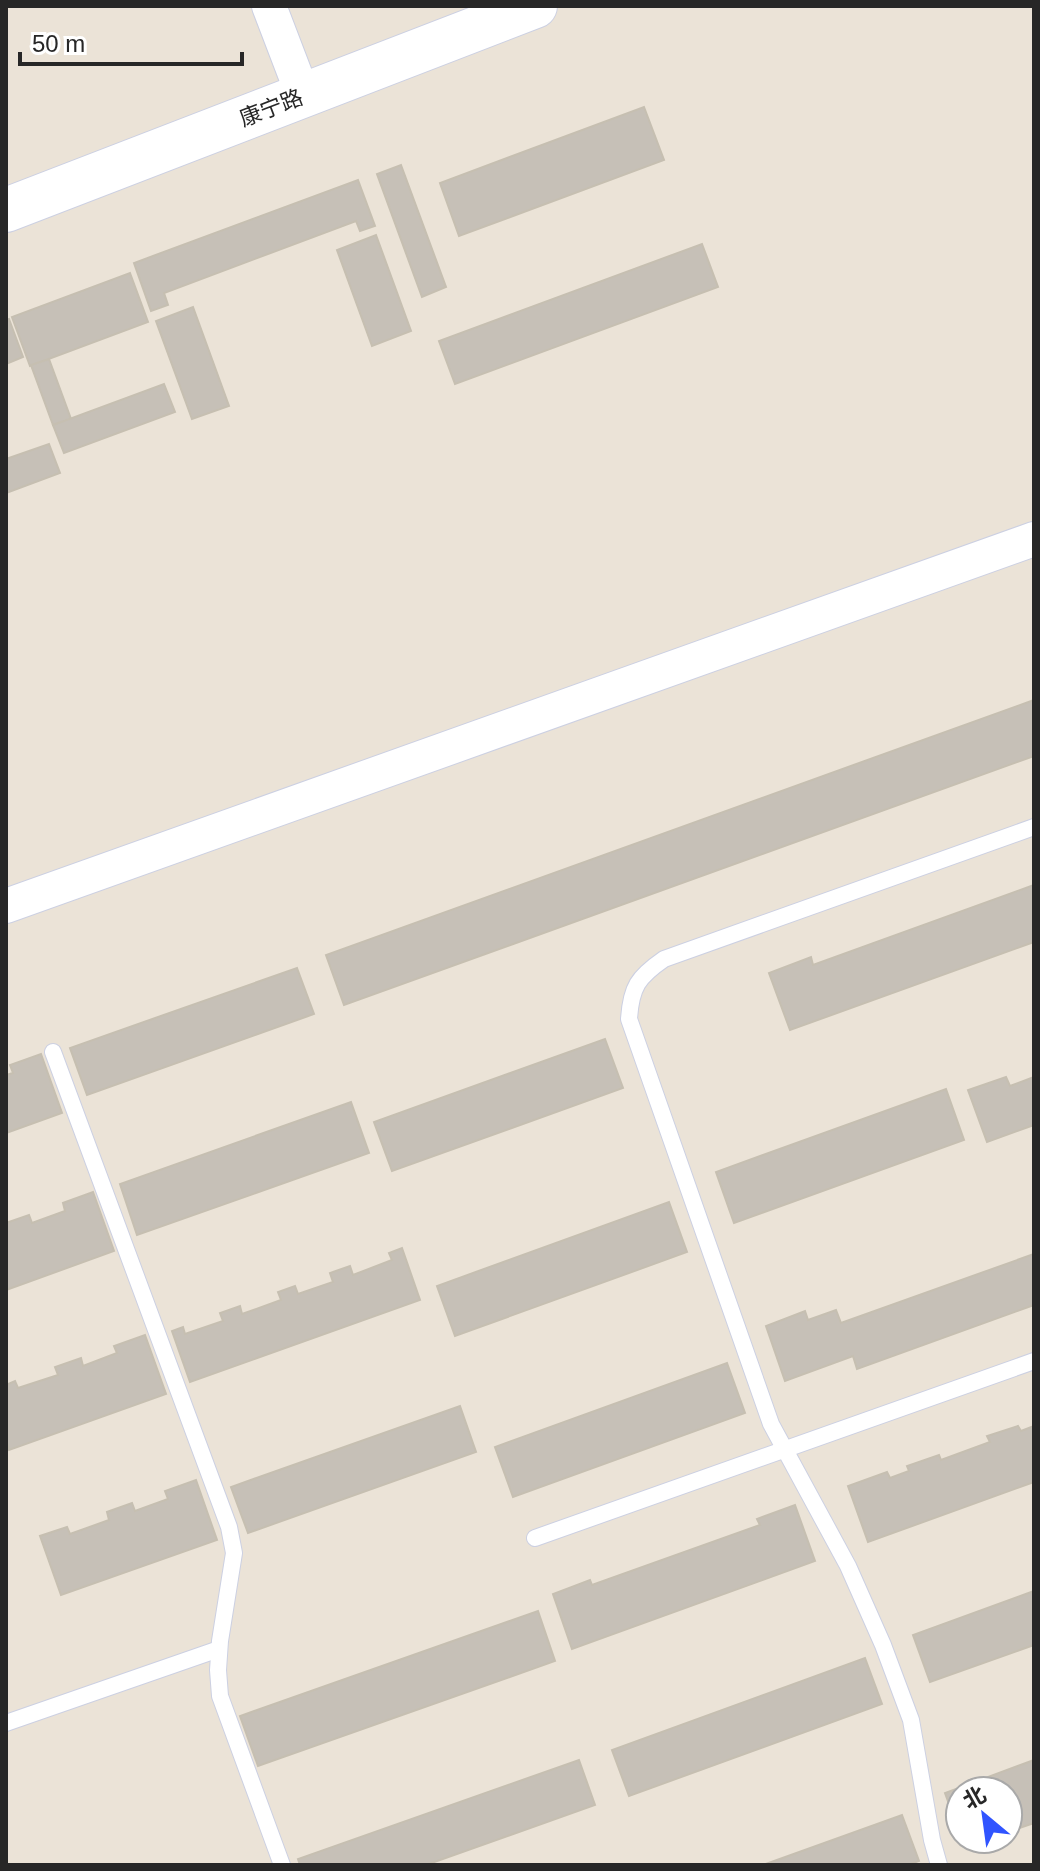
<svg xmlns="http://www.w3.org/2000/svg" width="1040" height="1871" font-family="Helvetica,'Noto Sans SC',sans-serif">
  <rect width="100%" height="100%" fill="#ebe3d7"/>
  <g fill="#c6c0b7" stroke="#c6bfb1" stroke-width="2">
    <path d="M644,107L664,160L459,236L440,183Z"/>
    <path d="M401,165L446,287L422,297L377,174Z"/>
    <path d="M358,180L375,226L360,231L356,221L164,293L168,305L151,311L134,263Z"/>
    <path d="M376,235L411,331L372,346L337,250Z"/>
    <path d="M702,244L718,287L455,384L439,341Z"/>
    <path d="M130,273L148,322L30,366L12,317Z"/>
    <path d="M193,307L229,406L192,419L156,321Z"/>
    <path d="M9,319L23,357L6,364V320Z"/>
    <path d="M49,359L71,419L53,425L31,365Z"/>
    <path d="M164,384L175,412L64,453L53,425Z"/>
    <path d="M49,444L60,473L6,493V459Z"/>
    <path d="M1034,700V756L344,1005L326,955Z"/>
    <path d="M1034,885V942L790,1030L769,973L811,957L813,965Z"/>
    <path d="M297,968L314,1014L87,1095L70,1048Z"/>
    <path d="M605,1039L623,1088L392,1171L374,1122Z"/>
    <path d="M41,1054L62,1113L6,1133V1075L13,1073L10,1065Z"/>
    <path d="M1006,1077L1010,1086L1034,1077V1125L987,1142L968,1090Z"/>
    <path d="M946,1089L964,1140L734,1223L716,1172Z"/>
    <path d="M351,1102L369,1153L137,1235L120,1184Z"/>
    <path d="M93,1192L114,1251L6,1290V1223L29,1215L32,1223L65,1211L63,1203Z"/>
    <path d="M669,1202L687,1252L455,1336L437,1286Z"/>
    <path d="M402,1248L420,1300L190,1382L172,1331L183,1327L185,1334L223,1321L220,1313L240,1306L242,1314L281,1300L278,1292L295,1286L298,1294L333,1282L330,1273L350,1266L353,1275L392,1260L389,1253Z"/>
    <path d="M1034,1254V1305L857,1369L853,1356L785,1381L766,1326L805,1311L808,1320L836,1310L841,1323Z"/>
    <path d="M145,1335L166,1394L9,1450L6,1440V1385L15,1381L18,1388L58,1375L55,1367L81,1358L83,1366L117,1353L114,1346Z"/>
    <path d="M727,1363L745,1413L513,1497L495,1447Z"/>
    <path d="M460,1406L476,1452L248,1533L231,1487Z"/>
    <path d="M1018,1426L1021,1431L1034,1426V1482L868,1542L848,1486L887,1472L890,1478L909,1471L907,1466L939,1455L941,1460L990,1442L987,1436Z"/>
    <path d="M196,1480L217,1540L61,1595L40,1536L67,1527L70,1534L109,1520L107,1512L132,1503L135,1511L168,1499L165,1491Z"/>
    <path d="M795,1505L815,1561L572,1649L553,1594L590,1580L592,1585L760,1525L757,1519Z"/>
    <path d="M1034,1591V1645L930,1682L913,1635Z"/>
    <path d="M538,1611L555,1661L258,1766L240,1716Z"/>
    <path d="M865,1658L882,1704L629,1796L612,1750Z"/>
    <path d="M579,1760L595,1805L426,1865H300L298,1859Z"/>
    <path d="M1034,1760V1823L1008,1832V1791H960V1834L945,1793Z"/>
    <path d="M902,1815L919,1861L908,1865H763Z"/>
    <path d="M962,1839H989L965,1847Z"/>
  </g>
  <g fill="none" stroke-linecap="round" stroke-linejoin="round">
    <g stroke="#ccd0e2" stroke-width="18">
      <g id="lane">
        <path d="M53,1052L229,1527L234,1553L220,1641L218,1670L220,1696L282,1865"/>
        <path d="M535,1538L1034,1361"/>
        <path d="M6,1723L219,1649"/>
        <path d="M939,1865L932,1840L911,1720L883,1645L848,1566L771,1424L629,1019C631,987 638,977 664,959L1034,827"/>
      </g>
    </g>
    <g stroke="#ccd0e2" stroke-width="36">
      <g id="street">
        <path d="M269,6L303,95"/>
        <path d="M6,906L1034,539"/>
      </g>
    </g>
    <g stroke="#ccd0e2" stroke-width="46">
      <path id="secondary" d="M6,210L535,6"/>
    </g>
    <use href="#lane" stroke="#fff" stroke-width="16"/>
    <use href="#street" stroke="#fff" stroke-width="34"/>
    <use href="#secondary" stroke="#fff" stroke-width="44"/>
  </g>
  <g text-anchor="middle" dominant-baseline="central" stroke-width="6" stroke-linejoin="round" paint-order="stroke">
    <g font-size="22" fill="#272727" stroke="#fff">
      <text transform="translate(271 108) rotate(-21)">康宁路</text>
    </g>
  </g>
  <rect width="1040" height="1871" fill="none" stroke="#272727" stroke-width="16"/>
  <g transform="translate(984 1815) rotate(331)"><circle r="38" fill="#ffffff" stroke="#a9a9a9" stroke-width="2"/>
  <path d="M0-6L14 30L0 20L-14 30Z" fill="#3054ff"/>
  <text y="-12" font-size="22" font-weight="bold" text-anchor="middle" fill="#272727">北</text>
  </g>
  <path d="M20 52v12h222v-12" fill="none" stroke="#272727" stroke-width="4"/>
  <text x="32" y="52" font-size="24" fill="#272727" stroke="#ffffff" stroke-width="6" paint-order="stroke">50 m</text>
</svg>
